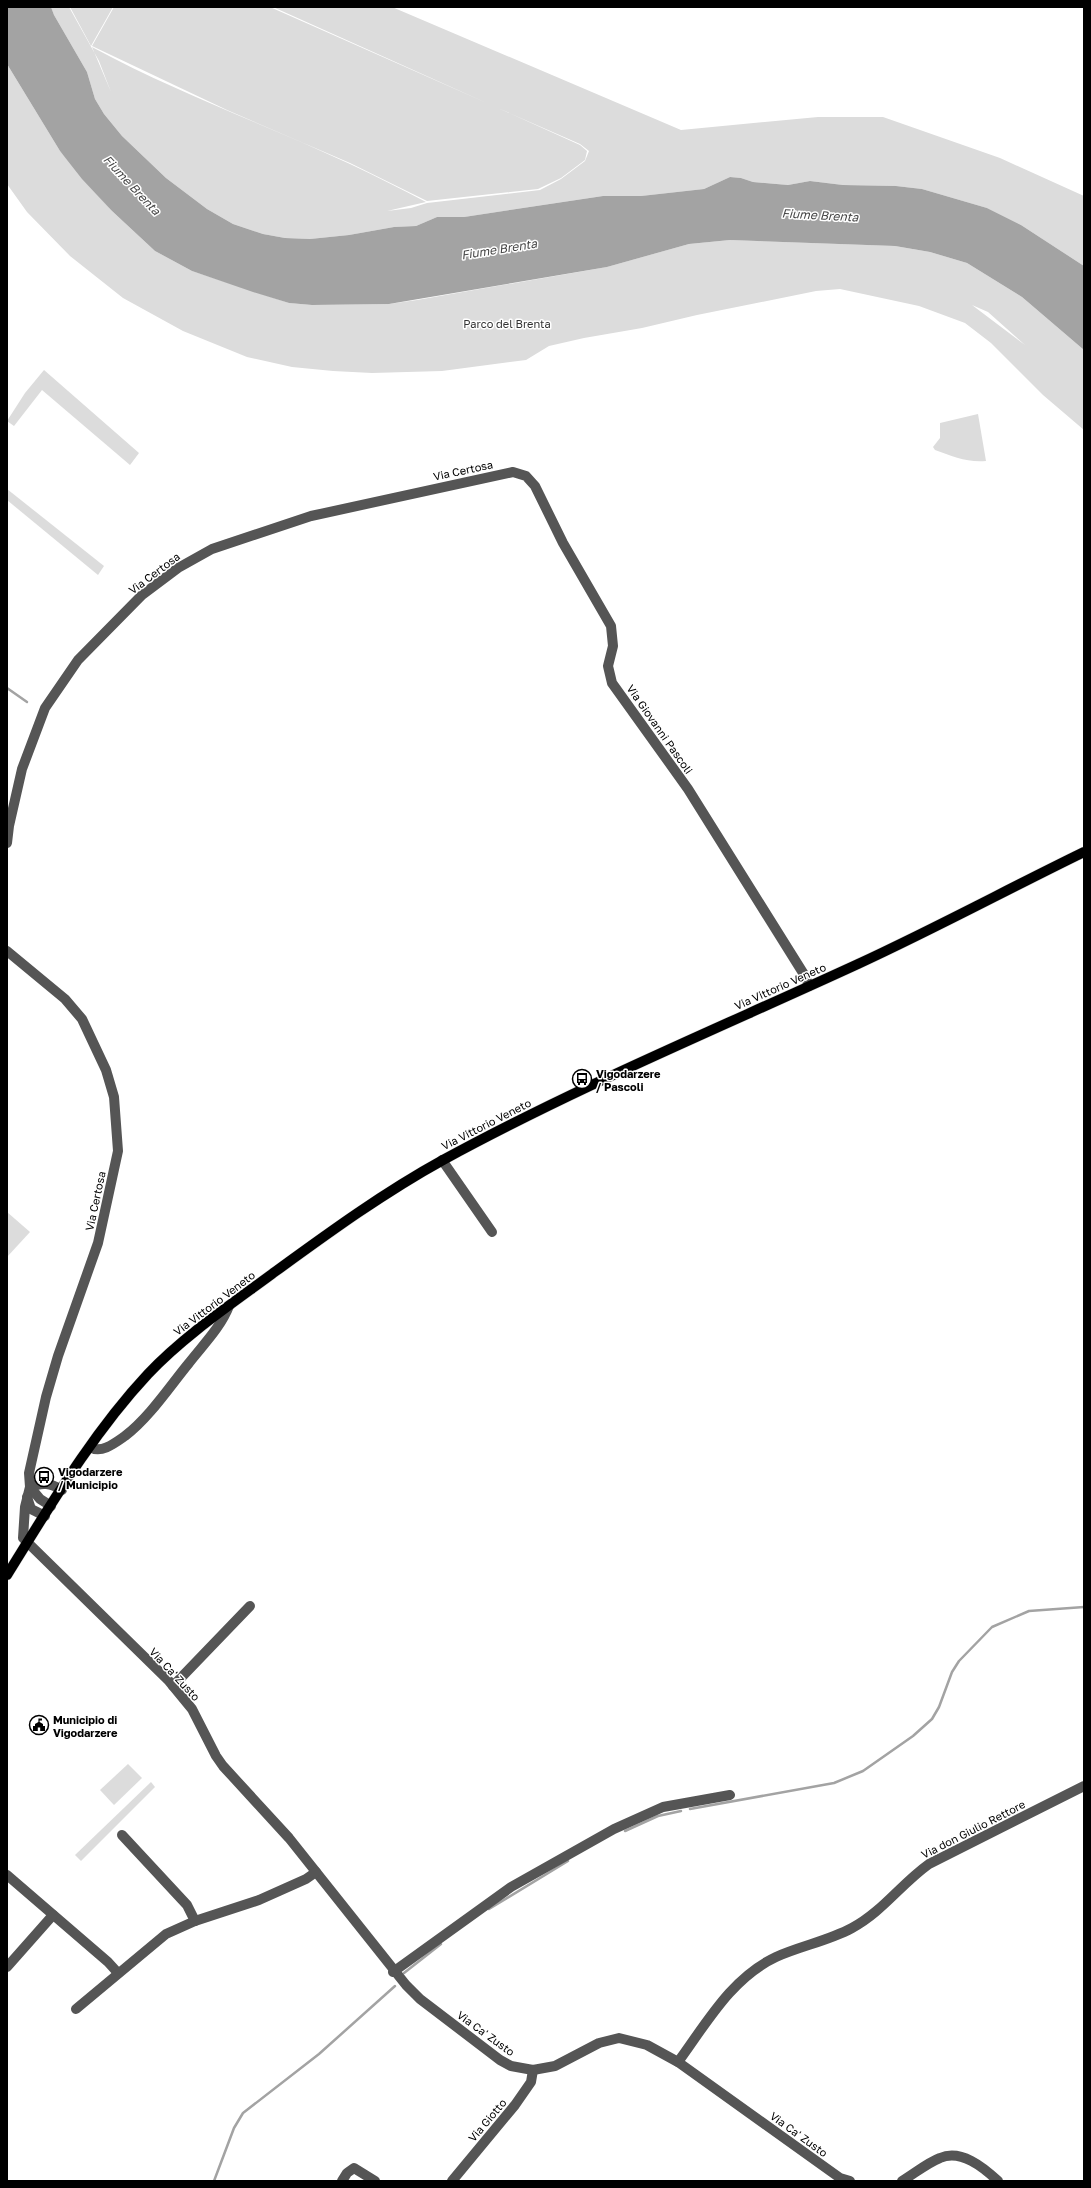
<svg xmlns="http://www.w3.org/2000/svg" width="1091" height="2188" font-family="'Golos Text',sans-serif">
  <rect width="100%" height="100%" fill="#fff"/>
  <g fill="#dcdcdc" fill-rule="evenodd">
    <path d="M51,7H69L99,61L111,92L92,47C175,92 264,124 350,164C376,176 401,189 426,202L387,211L411,208L427,203L540,190L561,179L585,161L589,151L580,144L498,108L580,145L587,151L585,160L561,178L538,189L427,201L350,163L227,110L92,46L114,7H270L489,104L273,7H392L681,130L818,117H883L1000,158L1084,196V266L1021,225L987,208L922,189L896,186L843,185L810,181L788,185L753,182L741,178L730,177L704,189L641,196H603L464,217H437L416,226L394,227L349,235L310,239L285,238L263,234L233,224L207,209L166,178L122,136L104,114L95,99L87,72L54,15Z"/>
    <path d="M70,7H113L91,46Z"/>
    <path d="M7,64L60,151L112,211L155,251L192,271L289,303L312,305L389,304L417,300L607,267L689,244L730,240L895,246L930,252L967,263L1022,297L1084,350V430L1043,395L991,343L965,323L919,306L840,289L816,291L697,315L642,328L584,338L549,346L526,360L442,371L372,373L333,371L292,367L247,357L183,331L123,298L70,256L27,212L7,184ZM972,305L988,312L1025,345Z"/>
    <path d="M44,370L139,453L130,465L42,390L14,426L7,421L25,393Z"/>
    <path d="M978,414L986,461C968,463 952,456 935,450L933,447L940,438V423Z"/>
    <path d="M7,489L104,566L98,575L7,500Z"/>
    <path d="M7,1212L30,1232L7,1257Z"/>
    <path d="M128,1764L142,1778L114,1805L100,1790Z"/>
    <path d="M151,1782L155,1787L81,1861L75,1855Z"/>
  </g>
  <path fill="#a3a3a3" d="M7,7H51L54,15L87,72L95,99L104,114L122,136L166,178L207,209L233,224L263,234L285,238L310,239L349,235L394,227L416,226L437,217H464L603,196H641L704,189L730,177L741,178L753,182L788,185L810,181L843,185L896,186L922,189L987,208L1021,225L1084,266V350L1022,297L967,263L930,252L895,246L730,240L689,244L607,267L389,304L312,305L289,303L253,292L192,271L155,251L112,211L82,179L60,151L7,64Z"/>
  <g fill="none" stroke-linecap="round" stroke-linejoin="round">
    <g stroke="#a3a3a3" stroke-width="2.5">
      <path d="M7,688L27,702"/>
      <path d="M690,1809L834,1783L863,1771L913,1736L932,1719L939,1707L952,1672L959,1661L992,1627L1029,1611L1084,1607"/>
      <path d="M625,1831L658,1816L681,1811"/>
      <path d="M489,1909L568,1861"/>
      <path d="M404,1973L441,1944"/>
      <path d="M214,2181L234,2128L243,2113L319,2054L395,1986"/>
    </g>
    <g stroke="#dbdbdb" stroke-width="11">
      <path id="major" d="M7,1575C50,1506 92,1434 148,1374C184,1336 230,1305 272,1274C327,1234 383,1193 443,1160C577,1087 719,1028 858,964C934,929 1008,889 1084,852"/>
    </g>
    <g stroke="#555" stroke-width="10">
      <path d="M7,843L9,826L22,769L45,708L78,660L142,595L178,568L212,549L311,516L513,472L526,476L535,486L563,543L611,626L613,646L608,666L612,683L688,789L805,976L809,986"/>
      <path d="M7,951L65,999L82,1019L106,1070L114,1097L118,1151L98,1243L58,1356L46,1397L29,1473L30,1487L25,1507L23,1538L169,1681L192,1709L216,1756L223,1766L289,1838L406,1985L420,1999L500,2060L511,2066L533,2070L555,2066L599,2043L619,2038L647,2045L678,2062L840,2178L850,2181"/>
      <path d="M442,1160L492,1232"/>
      <path d="M90,1447C101,1454 115,1443 125,1436C149,1418 170,1386 189,1363C203,1345 221,1327 229,1306"/>
      <path d="M30,1487C43,1482 50,1483 62,1490"/>
      <path d="M30,1487L40,1499L51,1506"/>
      <path d="M27,1497L31,1509L45,1516"/>
      <path d="M173,1686L250,1606"/>
      <path d="M122,1835L187,1905L195,1921"/>
      <path d="M7,1875L108,1962L118,1973"/>
      <path d="M7,1967L53,1915"/>
      <path d="M393,1972L511,1887L614,1829L663,1807L730,1795"/>
      <path d="M76,2009L166,1934L195,1921L259,1900L306,1879L316,1872"/>
      <path d="M678,2062C706,2024 731,1978 776,1957C800,1946 828,1941 852,1928C882,1912 901,1884 929,1864L1084,1786"/>
      <path d="M342,2181L347,2173L354,2168L375,2181"/>
      <path d="M452,2181L515,2105L531,2082L533,2070"/>
      <path d="M902,2181C914,2174 927,2163 940,2158C961,2149 983,2167 998,2181"/>
    </g>
    <use href="#major" stroke="#000" stroke-width="10"/>
  </g>
  <defs>
    <g id="bus-ring" transform="scale(1)"><circle r="9.5" fill="#fff" stroke="#000" stroke-width="1.5"/><path d="M-5-6H5V4H4V6H2V4H-2V6H-4V4H-5ZM-3.5-4V0h7V-4ZM-3.5 1.2v1.5H-2V1.2ZM2 1.2v1.5H3.5V1.2Z" fill="#000"/></g>
    <g id="civic-ring" transform="scale(1)"><circle r="9.5" fill="#fff" stroke="#000" stroke-width="1.5"/><path d="M-.6-6.5H3V-4.5H.6V-3L4-1V1h2V6H-6V1h2V-1L-.6-3ZM-1.2 2.5V6h2.4V2.5Z" fill="#000"/></g>
  </defs>
  <g fill-rule="evenodd">
    <use href="#bus-ring" x="582" y="1079"/>
    <use href="#bus-ring" x="44" y="1477"/>
    <use href="#civic-ring" x="39" y="1725"/>
  </g>
  <g text-anchor="middle" dominant-baseline="central" stroke-width="3" stroke-linejoin="round" paint-order="stroke">
    <g font-size="11" fill="#333" stroke="#fff">
      <text x="507" y="323">Parco del Brenta</text>
    </g>
    <g font-size="11" fill="#000" stroke="#fff">
      <text transform="translate(463 470) rotate(-12)">Via Certosa</text>
      <text transform="translate(154 573) rotate(-37)">Via Certosa</text>
      <text transform="translate(660 729) rotate(55)">Via Giovanni Pascoli</text>
      <text transform="translate(780 986) rotate(-24)">Via Vittorio Veneto</text>
      <text transform="translate(486 1124) rotate(-27)">Via Vittorio Veneto</text>
      <text transform="translate(95 1201) rotate(-78)">Via Certosa</text>
      <text transform="translate(214 1303) rotate(-37)">Via Vittorio Veneto</text>
      <text transform="translate(175 1674) rotate(47)">Via Ca' Zusto</text>
      <text transform="translate(973 1829) rotate(-27)">Via don Giulio Rettore</text>
      <text transform="translate(486 2033) rotate(36)">Via Ca' Zusto</text>
      <text transform="translate(487 2120) rotate(-50)">Via Giotto</text>
      <text transform="translate(799 2134) rotate(36)">Via Ca' Zusto</text>
    </g>
    <g font-size="11" font-weight="bold" fill="#000" stroke="#fff" text-anchor="start">
      <text x="596" y="1073">Vigodarzere<tspan x="596" dy="13">/ Pascoli</tspan></text>
      <text x="58" y="1471">Vigodarzere<tspan x="58" dy="13">/ Municipio</tspan></text>
      <text x="53" y="1719">Municipio di<tspan x="53" dy="13">Vigodarzere</tspan></text>
    </g>
    <g font-size="12" font-style="italic" fill="#444" stroke="#fff">
      <text transform="translate(132 185) rotate(47)">Fiume Brenta</text>
      <text transform="translate(820 215) rotate(3)">Fiume Brenta</text>
      <text transform="translate(499 249) rotate(-9)">Fiume Brenta</text>
    </g>
  </g>
  <rect width="1091" height="2188" fill="none" stroke="#000000" stroke-width="16"/>
</svg>
